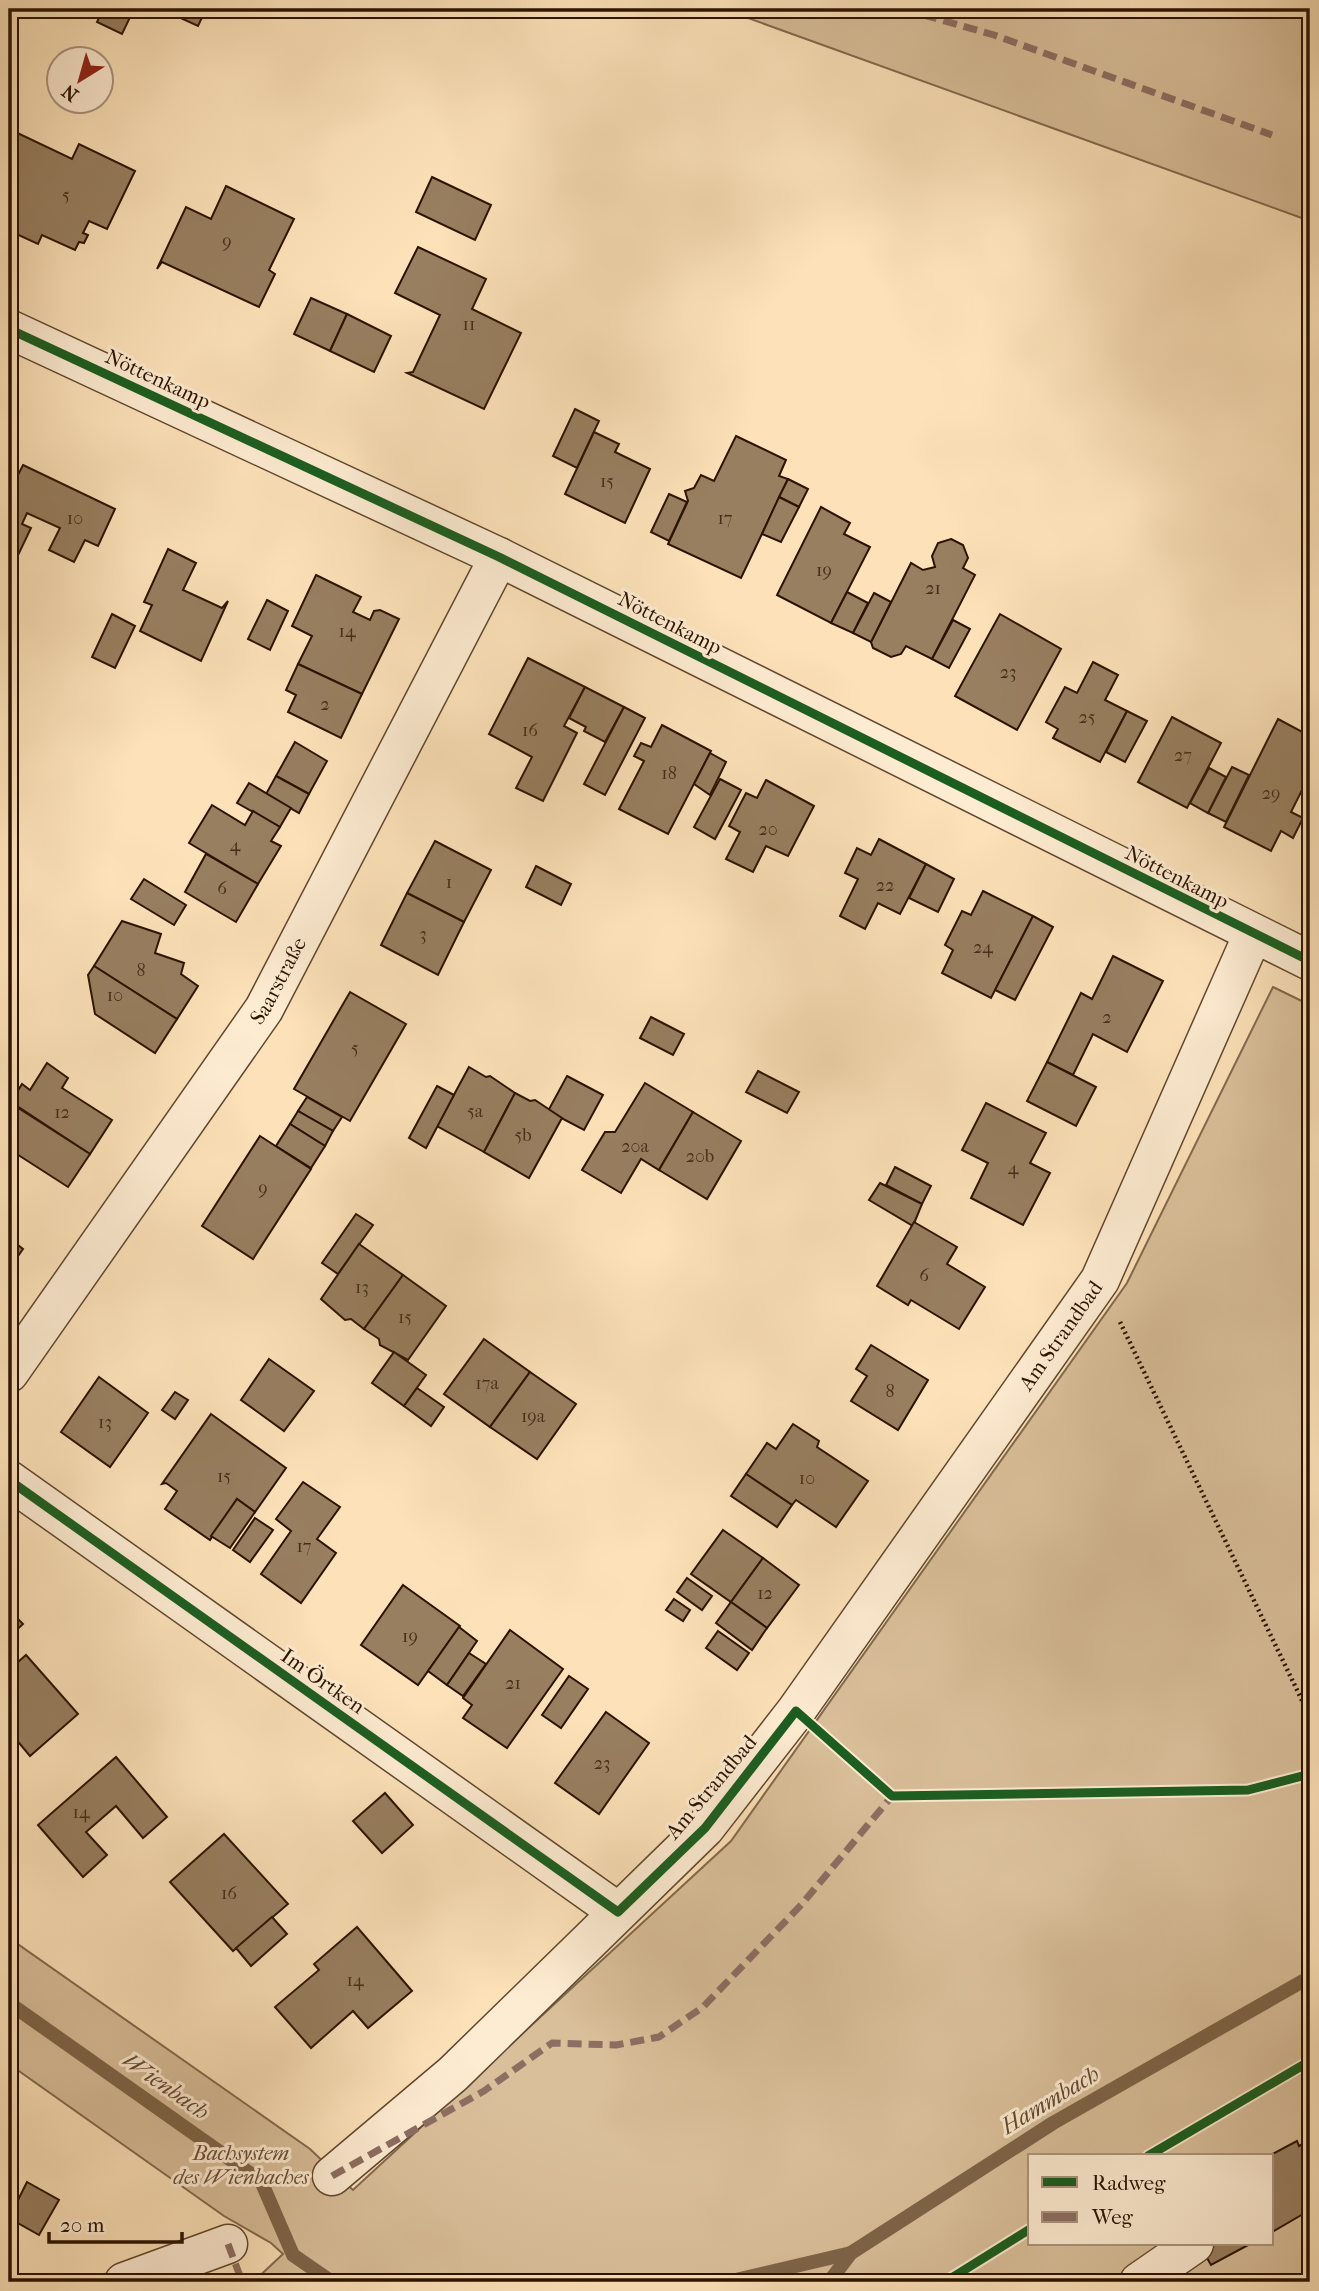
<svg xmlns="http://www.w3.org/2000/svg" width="1319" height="2291" font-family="'IM FELL French Canon',serif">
  <rect width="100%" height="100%" fill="#fde2b9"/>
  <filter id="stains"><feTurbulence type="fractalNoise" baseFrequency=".00286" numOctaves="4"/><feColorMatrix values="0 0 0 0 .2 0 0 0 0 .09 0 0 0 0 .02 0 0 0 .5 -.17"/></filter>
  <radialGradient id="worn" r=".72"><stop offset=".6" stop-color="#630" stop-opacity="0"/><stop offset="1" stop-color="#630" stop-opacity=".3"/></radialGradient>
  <g fill="#d9bf9a" stroke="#82694d" stroke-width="2" fill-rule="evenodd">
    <path d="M723,9H1310V221Z"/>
    <path d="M1273,987L1310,1005V2282H253L283,2254L271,2243L224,2216L9,2064V1938L310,2149L353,2190L731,1841L1127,1283ZM1030,2156H1272V2244H1030Z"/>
  </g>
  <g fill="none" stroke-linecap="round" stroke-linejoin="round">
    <g stroke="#7e6549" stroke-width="14">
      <path d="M9,2003L261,2181L293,2255L332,2282"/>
      <path d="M727,2282L851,2253"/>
      <path d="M829,2282L851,2253L1053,2123L1310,1977"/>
    </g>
  </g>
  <g fill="#987f60" stroke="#2b1300" stroke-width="2">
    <path d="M103,9H134L122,34L97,22Z"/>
    <path d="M161,9H206L198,26Z"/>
    <path d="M9,129L72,159L79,144L135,171L107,229L89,221L83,233L88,235L84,243L79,242L75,250L42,235L38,244L12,232L17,223L9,219Z"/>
    <path d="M432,177L491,205L475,240L416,212Z"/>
    <path d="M226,186L294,219L269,270L275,274L259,307L162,262L157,269L186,207L211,219Z"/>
    <path d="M418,247L486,279L472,309L521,333L484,409L407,373L413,372L440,315L395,293Z"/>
    <path d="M311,298L347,314L330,351L294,334Z"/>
    <path d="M347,314L391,336L374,372L330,351Z"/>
    <path d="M575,409L599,421L577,468L553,456Z"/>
    <path d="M594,432L619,444L615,452L650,469L625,523L565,494Z"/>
    <path d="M736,436L786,460L779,476L788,479L741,578L668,544L688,501L685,491L694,488L701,475L714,481Z"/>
    <path d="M23,465L115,509L98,546L85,540L74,562L49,550L60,528L27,513L22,524L31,528L9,574V493Z"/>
    <path d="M788,479L808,489L799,507L779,497Z"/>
    <path d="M669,494L687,502L669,541L651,532Z"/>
    <path d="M779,497L799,507L781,542L762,534Z"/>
    <path d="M821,507L850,523L844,534L870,547L831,623L777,595Z"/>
    <path d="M951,539L963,545L968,558L963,568L975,575L932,659L906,646L901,654L891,657L873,648L871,642L911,563L923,570L935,567L932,556L938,543Z"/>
    <path d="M168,549L196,563L183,590L222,608L228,601L201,661L140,631L152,605L144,602Z"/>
    <path d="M316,575L361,597L353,612L370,620L374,611L380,610L399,619L362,694L298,664L312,636L292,626Z"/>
    <path d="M847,592L868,603L853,633L831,623Z"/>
    <path d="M874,593L891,602L871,642L853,633Z"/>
    <path d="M267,600L288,611L270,650L248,639Z"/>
    <path d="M112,614L135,626L115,668L92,657Z"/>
    <path d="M1000,614L1061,649L1017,730L955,696Z"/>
    <path d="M953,620L970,629L949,668L932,659Z"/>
    <path d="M528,658L585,687L564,726L577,733L543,801L516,788L532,757L489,734Z"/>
    <path d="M1093,662L1118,675L1105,700L1127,711L1100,762L1053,738L1058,729L1046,722L1065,687L1077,693Z"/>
    <path d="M298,664L362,694L341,738L288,712L296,695L286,690Z"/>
    <path d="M585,687L624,707L605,742L584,731L586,727L569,718Z"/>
    <path d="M624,707L645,718L605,795L584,784Z"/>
    <path d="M1127,711L1147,721L1125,762L1106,752Z"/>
    <path d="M1172,717L1221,743L1187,808L1138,782Z"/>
    <path d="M1278,719L1310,736V774L1291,812L1303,818L1293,838L1281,831L1271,851L1224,827Z"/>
    <path d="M662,725L711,751L668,834L619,809L644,761L634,756L641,743L651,747Z"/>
    <path d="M295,742L327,761L309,794L276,776Z"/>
    <path d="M710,753L726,762L710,795L694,784Z"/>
    <path d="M1232,767L1249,775L1226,822L1208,813Z"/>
    <path d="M1209,768L1226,777L1208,813L1190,803Z"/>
    <path d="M276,776L309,794L299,813L266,794Z"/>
    <path d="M720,779L741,790L715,839L694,827Z"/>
    <path d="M766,780L814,806L788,856L766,846L753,872L726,859L740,832L729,826L746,793L757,798Z"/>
    <path d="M249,783L291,808L280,827L237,803Z"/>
    <path d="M212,805L245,825L253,811L280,827L271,841L281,846L258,884L189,843Z"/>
    <path d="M879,839L926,864L900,914L878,903L865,929L840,916L858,879L845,873L857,848L871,855Z"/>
    <path d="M435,841L491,870L464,922L407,893Z"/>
    <path d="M206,854L258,884L236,922L185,892Z"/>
    <path d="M926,864L954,879L938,912L909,898Z"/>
    <path d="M536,866L571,884L561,905L526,887Z"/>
    <path d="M144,879L186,905L174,925L131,899Z"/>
    <path d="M983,891L1033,916L991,998L942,973L953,950L945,945L962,911L971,915Z"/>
    <path d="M407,893L464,922L438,975L381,945Z"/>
    <path d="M1033,916L1053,927L1015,1000L995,990Z"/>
    <path d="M122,921L161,934L155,953L184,963L181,974L198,986L177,1019L94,966Z"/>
    <path d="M1113,956L1163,981L1127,1052L1093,1034L1073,1075L1047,1062L1081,993L1092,999Z"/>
    <path d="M94,966L177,1019L155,1053L95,1014L88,975Z"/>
    <path d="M350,992L406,1024L350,1121L294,1089Z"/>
    <path d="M651,1017L684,1034L673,1055L640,1038Z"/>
    <path d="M1047,1062L1096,1087L1076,1126L1027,1101Z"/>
    <path d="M47,1063L68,1078L62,1088L112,1120L90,1154L11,1102L22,1084L30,1090Z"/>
    <path d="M469,1067L486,1077L490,1076L515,1093L484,1152L437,1126Z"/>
    <path d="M758,1071L799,1092L787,1113L746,1092Z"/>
    <path d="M567,1076L603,1095L584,1130L548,1111Z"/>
    <path d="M645,1083L693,1112L659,1170L641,1159L621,1193L582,1170L605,1132H615Z"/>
    <path d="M437,1086L454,1095L426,1148L409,1138Z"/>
    <path d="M515,1093L530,1101L535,1100L562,1118L529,1178L484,1152Z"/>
    <path d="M307,1097L342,1117L333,1131L298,1111Z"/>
    <path d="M986,1103L1046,1133L1030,1163L1050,1173L1023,1225L971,1198L988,1163L962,1150Z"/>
    <path d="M12,1104L90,1154L68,1187L9,1149V1109Z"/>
    <path d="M298,1111L333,1131L325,1146L290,1124Z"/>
    <path d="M693,1112L741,1141L707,1199L659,1170Z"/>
    <path d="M290,1124L325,1146L311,1168L276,1146Z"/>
    <path d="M260,1136L311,1169L253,1259L202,1226Z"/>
    <path d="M895,1167L931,1186L922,1204L886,1185Z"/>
    <path d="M880,1183L922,1204L913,1226L869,1200Z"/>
    <path d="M356,1214L373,1225L338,1274L322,1263Z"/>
    <path d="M914,1222L957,1247L947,1264L985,1287L959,1329L911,1300L908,1305L877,1286Z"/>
    <path d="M9,1238L23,1249L9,1269Z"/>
    <path d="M359,1244L403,1275L364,1329L351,1319L345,1320L321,1299Z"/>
    <path d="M403,1275L446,1306L408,1360L380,1345L379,1339L364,1329Z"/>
    <path d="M484,1339L530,1372L490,1427L444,1394Z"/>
    <path d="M871,1345L928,1380L898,1430L851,1401L867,1376L856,1369Z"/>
    <path d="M394,1352L426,1375L404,1406L372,1383Z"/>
    <path d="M269,1359L314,1391L284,1431L241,1400Z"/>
    <path d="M530,1372L576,1404L537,1459L490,1427Z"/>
    <path d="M99,1377L148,1413L110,1467L61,1432Z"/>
    <path d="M417,1388L444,1407L431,1426L404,1406Z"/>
    <path d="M175,1392L188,1400L175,1419L162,1410Z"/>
    <path d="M211,1414L286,1468L255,1512L237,1499L210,1540L165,1509L177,1491L166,1483L162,1484Z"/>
    <path d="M793,1424L819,1441L817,1447L868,1481L836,1527L796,1500L792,1505L746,1474L767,1443L776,1449Z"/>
    <path d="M746,1474L792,1505L777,1527L731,1496Z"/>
    <path d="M303,1482L340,1507L317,1539L336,1553L301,1603L261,1574L291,1531L276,1519Z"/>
    <path d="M237,1499L255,1512L230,1548L211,1536Z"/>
    <path d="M255,1518L273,1530L250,1562L233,1550Z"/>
    <path d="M723,1530L763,1558L731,1602L691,1574Z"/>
    <path d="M763,1558L799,1585L767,1628L731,1602Z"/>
    <path d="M687,1578L712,1596L702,1610L677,1592Z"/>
    <path d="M403,1585L460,1626L418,1685L361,1645Z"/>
    <path d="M674,1599L690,1610L683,1621L666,1610Z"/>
    <path d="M731,1602L767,1628L752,1650L716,1623Z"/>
    <path d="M9,1610L23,1624L9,1637Z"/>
    <path d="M459,1627L477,1641L447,1685L428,1671Z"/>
    <path d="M510,1630L563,1669L507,1748L463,1718L472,1705L463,1698Z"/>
    <path d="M718,1631L749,1653L737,1670L706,1648Z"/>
    <path d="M469,1653L486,1664L463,1696L447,1685Z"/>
    <path d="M26,1655L78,1714L30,1756L9,1731V1670Z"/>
    <path d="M569,1676L588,1689L561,1728L542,1715Z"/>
    <path d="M606,1712L649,1743L599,1814L555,1783Z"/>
    <path d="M116,1757L167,1817L143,1838L116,1806L86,1832L107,1855L83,1877L38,1825Z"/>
    <path d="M385,1793L413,1825L382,1853L353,1821Z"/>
    <path d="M224,1834L288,1904L233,1951L170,1882Z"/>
    <path d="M272,1917L287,1934L251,1966L236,1948Z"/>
    <path d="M357,1927L412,1991L368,2028L353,2011L311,2048L275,2007L319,1970L314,1964Z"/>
    <path d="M1310,2140V2210L1272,2232L1269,2156L1297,2141L1299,2146Z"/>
    <path d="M27,2182L59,2200L39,2235L9,2218Z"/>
    <path d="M1199,2244H1250L1211,2265Z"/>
  </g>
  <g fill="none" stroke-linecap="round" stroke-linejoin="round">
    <g stroke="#60472e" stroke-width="41">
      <g id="minor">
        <path d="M9,329L499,557L1310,961"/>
        <path id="s1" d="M9,1373L264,1009L499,557"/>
        <path d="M9,1480L618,1912"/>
        <path id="s2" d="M332,2176L453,2074L705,1828L796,1711L1100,1280L1253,934"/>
        <path d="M124,2282L228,2244"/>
        <path d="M1139,2282L1194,2244"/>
      </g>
    </g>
    <g stroke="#2b1300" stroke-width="4.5" stroke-dasharray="2 3.5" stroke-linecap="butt">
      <path d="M1120,1322L1310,1717"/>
      <path d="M827,1739L892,1796L1248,1790L1310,1774"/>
    </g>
    <use href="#minor" stroke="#feecd2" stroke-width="38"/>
    <g stroke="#8d6e63" stroke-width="7" stroke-dasharray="14 7" stroke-linecap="butt">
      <path d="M903,9L994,35L1272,135"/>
      <path d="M332,2176L484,2091L552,2043L616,2045L659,2037L703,2007L802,1904L892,1796"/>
      <path d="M228,2244L240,2276L238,2282"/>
    </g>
    <g stroke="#feecd2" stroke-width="13">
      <g id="cycleway">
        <path d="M9,329L499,557L1310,961"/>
        <path d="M9,1480L618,1912L705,1828L796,1711L892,1796L1248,1790L1310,1774"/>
        <path d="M1148,2156L1310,2061"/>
        <path d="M945,2282L1030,2229"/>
      </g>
    </g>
    <use href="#cycleway" stroke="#1b5e20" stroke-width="9"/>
  </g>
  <g text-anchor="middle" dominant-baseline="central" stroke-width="6" stroke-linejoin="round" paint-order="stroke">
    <g font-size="18" fill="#462e18">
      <text x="66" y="195">5</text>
      <text x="227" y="241">9</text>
      <text x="469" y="324">11</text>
      <text x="607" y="481">15</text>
      <text x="75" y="518">10</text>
      <text x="725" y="518">17</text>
      <text x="824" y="570">19</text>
      <text x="933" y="588">21</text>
      <text x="347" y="631">14</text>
      <text x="1008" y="672">23</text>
      <text x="325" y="704">2</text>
      <text x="1087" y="717">25</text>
      <text x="530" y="730">16</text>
      <text x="1183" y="755">27</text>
      <text x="669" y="773">18</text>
      <text x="1271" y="793">29</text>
      <text x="768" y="829">20</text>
      <text x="235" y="845">4</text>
      <text x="449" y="882">1</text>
      <text x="885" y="885">22</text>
      <text x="222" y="888">6</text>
      <text x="423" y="934">3</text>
      <text x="983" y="947">24</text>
      <text x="141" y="970">8</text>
      <text x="115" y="995">10</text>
      <text x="1107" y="1017">2</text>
      <text x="355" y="1048">5</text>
      <text x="475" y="1111">5a</text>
      <text x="62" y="1112">12</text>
      <text x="523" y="1135">5b</text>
      <text x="635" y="1146">20a</text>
      <text x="700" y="1156">20b</text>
      <text x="1013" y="1168">4</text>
      <text x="263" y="1188">9</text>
      <text x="924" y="1275">6</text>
      <text x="362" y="1287">13</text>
      <text x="405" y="1317">15</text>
      <text x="487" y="1383">17a</text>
      <text x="890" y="1391">8</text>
      <text x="533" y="1416">19a</text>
      <text x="105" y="1422">13</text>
      <text x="224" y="1476">15</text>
      <text x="807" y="1478">10</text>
      <text x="304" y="1546">17</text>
      <text x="765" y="1593">12</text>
      <text x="410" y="1636">19</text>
      <text x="513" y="1683">21</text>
      <text x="602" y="1763">23</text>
      <text x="81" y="1812">14</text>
      <text x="229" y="1893">16</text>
      <text x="355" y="1980">14</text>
    </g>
    <g font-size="21" fill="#2b1300" stroke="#feecd2">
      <text transform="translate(158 379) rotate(25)">Nöttenkamp</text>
      <text transform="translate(670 623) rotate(27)">Nöttenkamp</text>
      <text transform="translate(1177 877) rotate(27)">Nöttenkamp</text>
      <text stroke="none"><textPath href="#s1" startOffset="476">Saarstraße</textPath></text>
      <text stroke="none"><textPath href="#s2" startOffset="1118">Am Strandbad</textPath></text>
      <text transform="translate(323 1681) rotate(35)">Im Örtken</text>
      <text transform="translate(711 1787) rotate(-50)">Am Strandbad</text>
    </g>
    <g font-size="21" font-style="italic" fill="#684f36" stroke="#feecd2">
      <text x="241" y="2153">Bachsystem<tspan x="241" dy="24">des Wienbaches</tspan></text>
    </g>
    <g font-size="23" font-style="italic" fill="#634a31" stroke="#feecd2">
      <text transform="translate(166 2086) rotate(35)">Wienbach</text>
      <text transform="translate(1050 2100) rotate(-31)">Hammbach</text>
    </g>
  </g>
  <rect width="1319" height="2291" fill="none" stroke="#fde2b9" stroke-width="35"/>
  <rect x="10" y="10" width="1298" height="2270" fill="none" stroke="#2b1300" stroke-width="3.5"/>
  <rect x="18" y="18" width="1284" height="2256" fill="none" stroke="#2b1300" stroke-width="2"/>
  <rect x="1028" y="2154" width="245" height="91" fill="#feecd2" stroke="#aa957e" stroke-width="2"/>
  <rect x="1042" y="2177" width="35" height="10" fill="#1b5e20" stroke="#aa957e" stroke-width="2"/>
  <text x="1092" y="2190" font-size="21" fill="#2b1300">Radweg</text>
  <rect x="1042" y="2212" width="35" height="10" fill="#8d6e63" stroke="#aa957e" stroke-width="2"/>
  <text x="1092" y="2224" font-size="21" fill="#2b1300">Weg</text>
  <g transform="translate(80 80) rotate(217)"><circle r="33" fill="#feecd2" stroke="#aa957e" stroke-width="2"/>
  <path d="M0-5L12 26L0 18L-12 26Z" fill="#8f2418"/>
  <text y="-10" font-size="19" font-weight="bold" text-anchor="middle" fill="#2b1300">N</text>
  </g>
  <path d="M49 2232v10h133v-10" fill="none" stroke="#2b1300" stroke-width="3.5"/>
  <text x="60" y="2232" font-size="21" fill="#2b1300" stroke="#feecd2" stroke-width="5" paint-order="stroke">20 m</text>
  <rect width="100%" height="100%" filter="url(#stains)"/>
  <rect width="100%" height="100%" fill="url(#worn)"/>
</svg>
